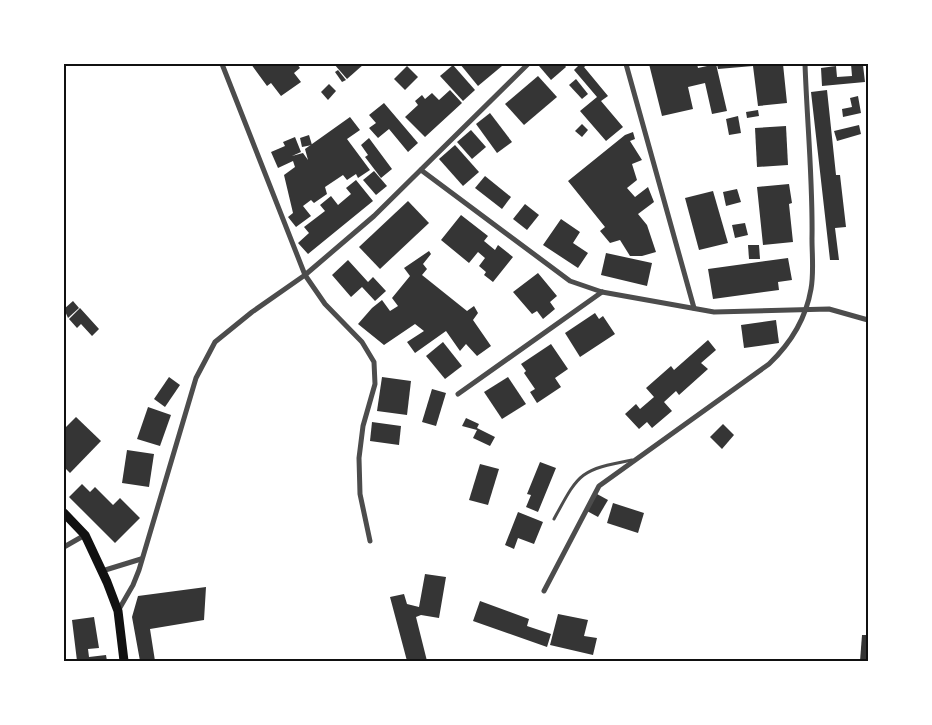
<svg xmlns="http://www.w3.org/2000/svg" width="932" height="725" font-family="Figtree,sans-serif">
  <rect width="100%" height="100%" fill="#fff"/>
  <g fill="#353535">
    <path d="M251,64H297L300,68L294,73L301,82L281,96L271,83L267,86Z"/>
    <path d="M334,64H364L347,79Z"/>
    <path d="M460,64H501L502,66L478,86Z"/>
    <path d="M541,64H564L566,67L551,80L539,66Z"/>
    <path d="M576,64H588L584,67L608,96L601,101L623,127L606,141L580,111L597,97L574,70L578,66Z"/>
    <path d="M649,64H697L698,68L716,64L727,111L712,114L705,83L688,87L693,109L662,116Z"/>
    <path d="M717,64H783L787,103L758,106L753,66L718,69Z"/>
    <path d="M851,64L863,65L865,82L822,86L821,68L836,66L837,77L852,76Z"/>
    <path d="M453,65L475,90L463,101L440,76Z"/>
    <path d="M407,66L418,77L405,90L394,79Z"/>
    <path d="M338,70L346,80L342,82L335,72Z"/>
    <path d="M538,76L557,97L524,125L505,104Z"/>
    <path d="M576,79L588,94L582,99L569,85Z"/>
    <path d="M329,84L336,91L328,100L321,92Z"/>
    <path d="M450,90L462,103L425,137L405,117L418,105L415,101L422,95L425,99L432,93L439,100Z"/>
    <path d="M827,90L836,175H840L846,227L835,228L839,260H830L811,92Z"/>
    <path d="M858,96L861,113L843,117L842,109L852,107L850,98Z"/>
    <path d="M384,103L418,143L408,152L389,129L378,138L369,128L376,123L369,115Z"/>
    <path d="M758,110L759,116L747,118L746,112Z"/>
    <path d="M490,113L512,142L497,153L476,124Z"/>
    <path d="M738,116L741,133L729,135L726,119Z"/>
    <path d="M350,117L360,130L347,139L370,170L358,178L356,174L347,180L343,175L325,187L327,194L314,203L311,200L303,206L311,216L296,227L288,217L293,213L284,175L295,167L293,161L278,168L271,152L285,146L283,142L295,137L301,152L292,156L303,153L308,160L305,149Z"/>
    <path d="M582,124L588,130L582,137L575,131Z"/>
    <path d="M859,125L861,134L837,141L834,131Z"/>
    <path d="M786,126L788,165L757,167L755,128Z"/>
    <path d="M471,130L486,147L472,159L457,142Z"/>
    <path d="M633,132L635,139L630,141L642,160L632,164L637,180L627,188L635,197L648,187L654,202L638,214L647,225L656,252L642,256H630L620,240L610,243L600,231L605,227L568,181L625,135Z"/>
    <path d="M309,135L312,145L302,147L300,138Z"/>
    <path d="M369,138L392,169L381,178L365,157L368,155L361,145Z"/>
    <path d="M455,145L479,172L463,186L439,159Z"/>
    <path d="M374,171L387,186L376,195L363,180Z"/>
    <path d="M485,176L511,197L502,209L475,188Z"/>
    <path d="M356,180L373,201L308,254L298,243L309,233L304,227L325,211L320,205L331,196L338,205L351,194L346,188Z"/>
    <path d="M789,184L792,203L789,204L793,242L763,245L757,187Z"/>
    <path d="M737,189L741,202L726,206L723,192Z"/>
    <path d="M713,191L728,243L699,250L685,198Z"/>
    <path d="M408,201L429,223L380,269L359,247Z"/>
    <path d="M525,204L539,215L527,230L513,219Z"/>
    <path d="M461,215L488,236L484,241L495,250L498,245L513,257L493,282L484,275L486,272L479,266L485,258L478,252L469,263L441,240Z"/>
    <path d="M561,219L580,232L573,243L588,253L578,268L543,245Z"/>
    <path d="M745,223L748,235L735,238L732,225Z"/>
    <path d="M748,245H759L760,259H749Z"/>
    <path d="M429,251L431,254L423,264L427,269L422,275L467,311L474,306L478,313L473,320L491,346L477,356L466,344L460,351L446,331L415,353L407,342L424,331L415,324L384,345L358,324L372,308L382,300L390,311L398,306L392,298L410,276L404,268Z"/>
    <path d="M606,253L652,263L647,286L601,275Z"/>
    <path d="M788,258L792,280L778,282L779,290L713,299L708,269Z"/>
    <path d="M348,260L368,282L373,277L386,291L375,301L362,287L351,297L332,275Z"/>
    <path d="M538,273L557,296L550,302L555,309L543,319L537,311L532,314L513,292Z"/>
    <path d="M73,301L79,308L68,318L64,309Z"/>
    <path d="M80,308L99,329L92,336L81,324L77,328L69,319Z"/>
    <path d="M595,313L599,319L603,316L615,334L580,357L565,333Z"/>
    <path d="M776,320L779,343L744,348L741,325Z"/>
    <path d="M708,340L716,350L701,363L708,369L679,395L676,391L664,402L672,411L652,428L647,422L639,429L625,414L636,404L640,409L654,397L646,388L671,366L674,370Z"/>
    <path d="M443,342L462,366L445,379L426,356Z"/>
    <path d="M551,344L568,369L555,378L561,387L537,403L530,392L535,389L524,373L526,371L521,364Z"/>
    <path d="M169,377L180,385L165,407L154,399Z"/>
    <path d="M382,377L411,381L407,415L377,411Z"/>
    <path d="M508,377L526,404L502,419L484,392Z"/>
    <path d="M432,389L446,393L436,426L422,422Z"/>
    <path d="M148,407L171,415L160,446L137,439Z"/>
    <path d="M76,417L101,441L70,473L64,467V429Z"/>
    <path d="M466,418L479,424L477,428L495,437L490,446L473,438L477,430L462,426Z"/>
    <path d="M372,422L401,426L399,445L370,441Z"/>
    <path d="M723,424L734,435L722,449L710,437Z"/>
    <path d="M127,450L154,454L149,487L122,483Z"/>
    <path d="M540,462L556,468L538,512L526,507L531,495L527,494Z"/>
    <path d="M480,464L499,469L488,505L469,500Z"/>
    <path d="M82,484L90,492L95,487L113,505L120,498L140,518L115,543L69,497Z"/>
    <path d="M597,494L608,500L598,517L587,511Z"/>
    <path d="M613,503L644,513L638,533L607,523Z"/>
    <path d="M518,512L543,522L534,544L518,538L514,549L505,545Z"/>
    <path d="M425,574L446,577L439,618L421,615L416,617L427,661H407L390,597L404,594L407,604L419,607Z"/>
    <path d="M206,587L204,620L150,629L155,661H140L132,617L138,596Z"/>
    <path d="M480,601L529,619L527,626L551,634L547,647L473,621Z"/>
    <path d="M558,614L588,620L584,636L597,638L593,655L550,645Z"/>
    <path d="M94,617L99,648L88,649L89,657L106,655L107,661H77L72,620Z"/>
    <path d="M862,635H868V661H860Z"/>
  </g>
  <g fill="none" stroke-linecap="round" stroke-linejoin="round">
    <path stroke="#4c4c4c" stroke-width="3" d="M554,519C579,473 579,470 632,460"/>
    <g stroke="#4c4c4c" stroke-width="5">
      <path d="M222,64L305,275L325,304L362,342L374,362L375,384L363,426L359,458L360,494L370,541"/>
      <path d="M626,64L694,308"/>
      <path d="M421,170L570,281L602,292L714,312L829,309L868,320"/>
      <path d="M458,394L602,292"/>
      <path d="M64,547L85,535"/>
      <path d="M102,571L141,559"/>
      <path d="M544,591L599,486L769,364C790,344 806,318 811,289C814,273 812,255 812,239C813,181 807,122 805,64"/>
      <path d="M118,611L133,585L139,570L196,378L215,342L252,312L305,275L374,216L528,64"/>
    </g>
    <path stroke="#111" stroke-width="9" d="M64,513L85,535L107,582L118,611L124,661"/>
  </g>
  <rect width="932" height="725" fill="none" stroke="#ffffff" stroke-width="130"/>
  <rect x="65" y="65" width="802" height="595" fill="none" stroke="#111" stroke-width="2"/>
</svg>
